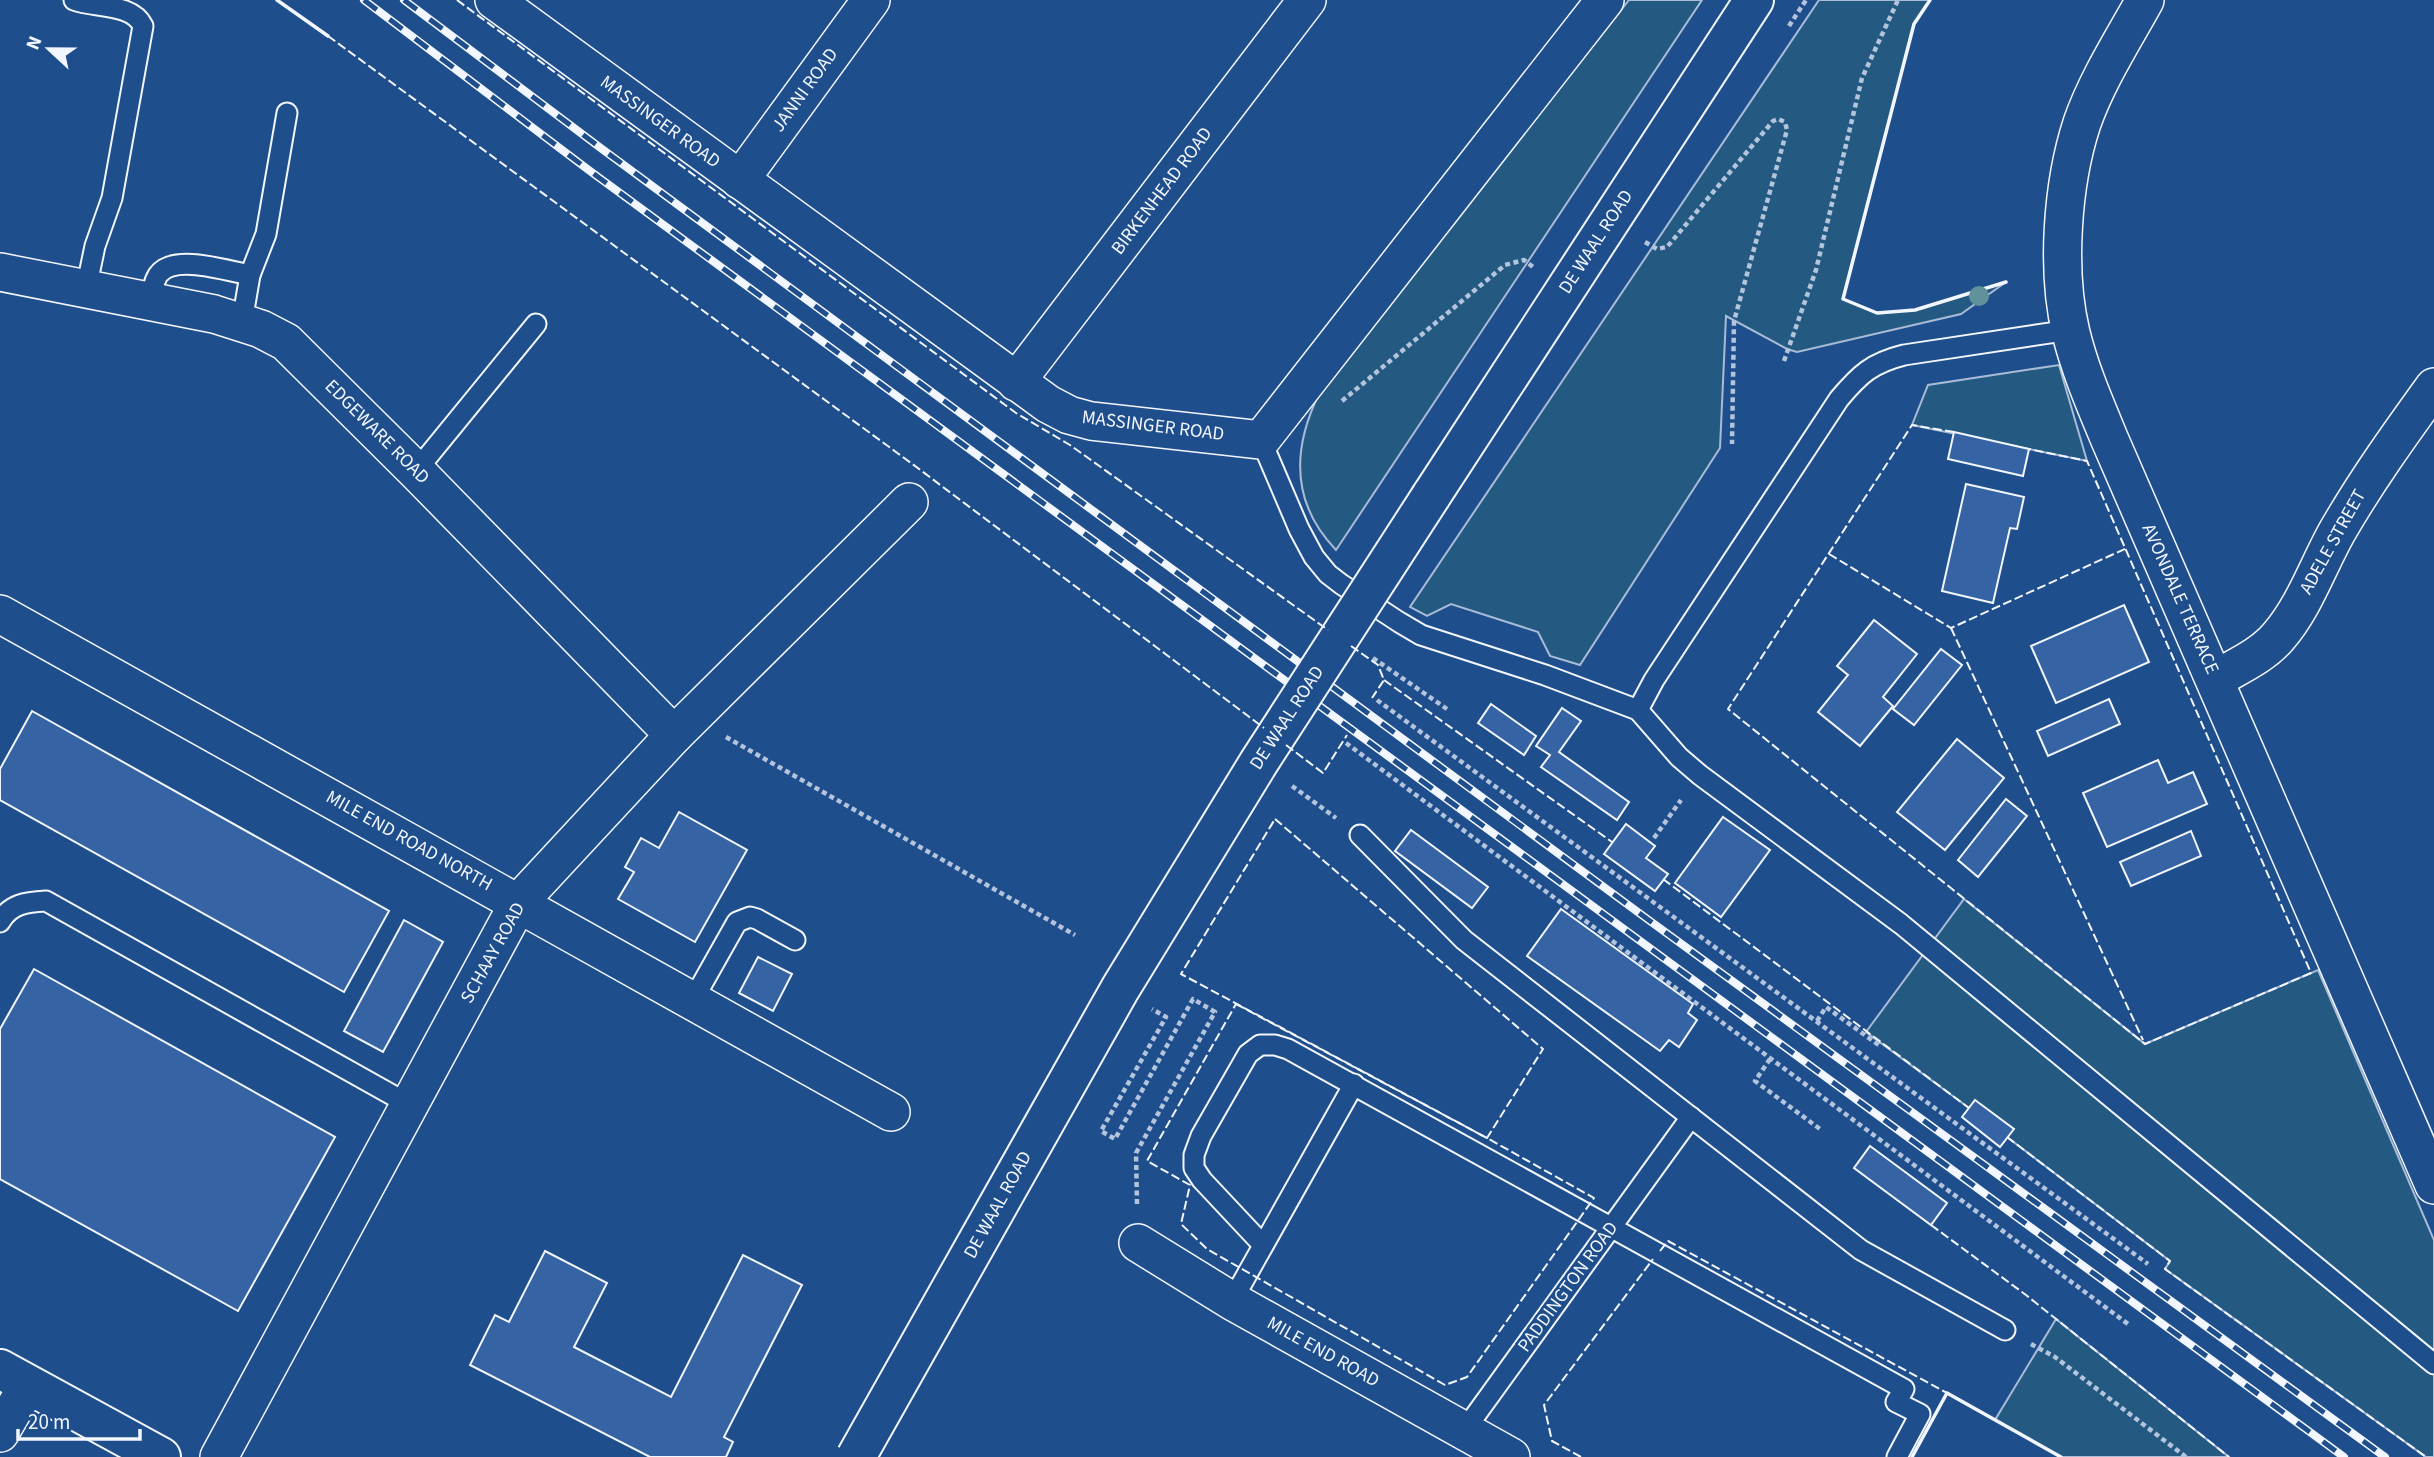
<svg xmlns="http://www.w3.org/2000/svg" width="2434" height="1457" font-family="'Source Sans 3',sans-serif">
  <rect width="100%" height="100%" fill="#1f4e8c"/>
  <g fill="#245a82" stroke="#a8bbd7" stroke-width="2">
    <path d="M1629,0H1702L1336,550C1291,503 1292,449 1319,394Z"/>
    <path d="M1819,0H1930L1914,24L1843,299L1877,313L1915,310L2006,282L1961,314L1797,352L1787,349L1726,316L1720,448L1580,665L1550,656L1538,632L1451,604L1427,616L1410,607Z"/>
    <path d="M2059,365L2087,461L1912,425L1928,385Z"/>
    <path d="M1964,899L2145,1044L2318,970L2434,1240V1457H2426L2165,1269L2170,1261L2007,1137L2013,1129L1969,1108L1866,1032Z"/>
    <path d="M2056,1319L2229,1457H2061L1995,1420Z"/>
  </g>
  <g fill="#3563a3" stroke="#f2f6ff" stroke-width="2">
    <path d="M1954,432L2029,449L2023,476L1948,459Z"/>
    <path d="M1966,484L2024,497L2017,529L2010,528L1993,603L1942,591Z"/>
    <path d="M2124,605L2149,662L2056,703L2031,646Z"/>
    <path d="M1874,620L1917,654L1883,697L1893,706L1860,746L1818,712L1848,675L1837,666Z"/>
    <path d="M1941,649L1962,665L1914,725L1893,709Z"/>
    <path d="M2109,699L2120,724L2048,756L2037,731Z"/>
    <path d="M1491,704L1536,736L1524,755L1478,723Z"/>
    <path d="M1562,708L1581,721L1559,752L1629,802L1617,820L1541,767L1550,755L1536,746Z"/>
    <path d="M32,711L389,911L344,992L0,800V769Z"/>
    <path d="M1957,739L2004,778L1945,850L1897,812Z"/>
    <path d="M2158,760L2168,783L2193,772L2207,804L2107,847L2083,793Z"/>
    <path d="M2006,799L2027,816L1978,877L1958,860Z"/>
    <path d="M679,812L747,850L695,942L618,899L634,872L625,867L641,838L659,848Z"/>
    <path d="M1723,817L1770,850L1721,917L1675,883Z"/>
    <path d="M1626,824L1655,846L1646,858L1668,874L1655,891L1604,854Z"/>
    <path d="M1411,830L1488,887L1472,908L1395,851Z"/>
    <path d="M2191,831L2201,856L2131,886L2120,862Z"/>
    <path d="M1561,909L1693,1004L1688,1013L1697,1020L1679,1047L1669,1040L1660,1051L1527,956Z"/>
    <path d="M404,920L443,942L383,1052L344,1031Z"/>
    <path d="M758,957L792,974L773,1011L739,993Z"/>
    <path d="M34,969L335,1137L238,1311L0,1179V1029Z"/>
    <path d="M1975,1100L2014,1129L2000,1147L1962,1117Z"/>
    <path d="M1870,1146L1947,1203L1931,1225L1854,1168Z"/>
    <path d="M545,1251L607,1283L574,1347L671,1397L743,1255L802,1285L724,1437L733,1442L726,1457H650L470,1365L495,1315L509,1322Z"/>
  </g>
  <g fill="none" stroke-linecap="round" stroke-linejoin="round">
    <g stroke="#f2f6ff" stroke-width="23">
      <g id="lane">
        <path d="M74,0C95,8 132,3 143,26L112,198L95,246L86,289"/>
        <path d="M151,302C152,293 153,283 158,275C173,253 228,271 250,275"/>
        <path d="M242,322L250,275L266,234L287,113"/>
        <path d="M1261,440L1299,529L1314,557L1328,574L1341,584L1399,622L1421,635L1545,675L1638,710L1679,757L1700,775L1901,924L2434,1364"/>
        <path d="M416,471L536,324"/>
        <path d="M1638,710L1654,680L1839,399C1860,374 1872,363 1904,355L2070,330"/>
        <path d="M1360,835L1464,940L1861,1250L2005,1330"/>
        <path d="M0,922C10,904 26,902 46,901L410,1105"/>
        <path d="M693,1000L737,922L750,917L757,919L795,940"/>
        <path d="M1263,1245L1202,1180L1194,1168V1155L1201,1136L1248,1054L1260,1045H1275L1288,1049L1904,1389L1896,1402L1920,1414L1897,1457"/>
        <path d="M1232,1301L1354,1084"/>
        <path d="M1464,1431L1691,1117"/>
      </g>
    </g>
    <g stroke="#f2f6ff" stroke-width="40">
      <g id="street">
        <path d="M494,0L1048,404L1069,415L1091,421L1261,440L1605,0"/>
        <path d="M2145,0C2123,40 2097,80 2082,123C2062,184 2056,271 2071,333C2080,370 2095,404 2109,438L2434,1185"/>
        <path d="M740,180L871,0"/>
        <path d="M0,272L214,314L261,329L286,342L416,471L674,735"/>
        <path d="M1016,382L1307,0"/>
        <path d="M0,614L891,1112"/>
        <path d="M2216,679C2236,667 2262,656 2278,637C2305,606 2318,565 2338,530C2367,480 2400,434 2434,387"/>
        <path d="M1138,1243L1232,1301L1511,1457"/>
        <path d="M0,1433L28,1385"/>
        <path d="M219,1457L519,902L674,735L909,502"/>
      </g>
    </g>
    <g stroke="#f2f6ff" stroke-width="42">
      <g id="secondary">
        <path d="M1431,496L1754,0"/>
        <path d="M0,1369L161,1457"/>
      </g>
    </g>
    <g stroke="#b3c4dc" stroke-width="4.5" stroke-dasharray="5 3.5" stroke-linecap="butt">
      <path d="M1789,26L1806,0"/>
      <path d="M1645,242L1657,249L1667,247L1773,121L1778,119L1785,122L1787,130L1734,321L1732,444"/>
      <path d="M1784,361L1816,270L1862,78L1898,0"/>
      <path d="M1342,401L1505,265L1524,260L1533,267"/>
      <path d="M1373,658L1447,709"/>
      <path d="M1377,700L2148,1264"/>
      <path d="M726,737L1075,935"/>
      <path d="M1346,743L2128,1324"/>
      <path d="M1292,786L1336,818"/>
      <path d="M1654,838L1681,800"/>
      <path d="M1817,1021L1826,1007L1880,1046"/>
      <path d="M1770,1059L1755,1081L1820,1129"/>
      <path d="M1137,1204L1136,1153L1215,1012L1193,999L1115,1139L1101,1131L1166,1017L1152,1009"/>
      <path d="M2031,1344L2055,1357L2186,1457"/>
    </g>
    <use href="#lane" stroke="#1f4e8c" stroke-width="19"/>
    <use href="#street" stroke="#1f4e8c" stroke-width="37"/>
    <use href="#secondary" stroke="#1f4e8c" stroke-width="38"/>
    <g stroke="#f2f6ff" stroke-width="8">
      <g id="rail">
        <path d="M364,0L590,171L2344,1457"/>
        <path d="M404,0L602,149L1650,921L2385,1457"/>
      </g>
    </g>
    <use href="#rail" stroke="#1f4e8c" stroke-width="5" stroke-dasharray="16" stroke-linecap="butt"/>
    <g stroke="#f2f6ff" stroke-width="42" stroke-linecap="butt">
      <path id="secondary-bridge" d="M856,1457L1120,989L1259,762L1431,496"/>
    </g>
    <use href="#secondary-bridge" stroke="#1f4e8c" stroke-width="38"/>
    <g stroke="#f2f6ff" stroke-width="2" stroke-dasharray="9 3.5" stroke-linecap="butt">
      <path d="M457,0L1016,413L1070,445L1328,630"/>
      <path d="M328,36L911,463L1264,728"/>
      <path d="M1954,432L1912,425L1728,709L2145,1044L2311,973L2087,461L2029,449"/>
      <path d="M1829,554L1951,628L2127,548"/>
      <path d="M1951,628L2143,1040"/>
      <path d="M1351,646L1378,665L1384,680L1372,698"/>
      <path d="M1384,680L1612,842"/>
      <path d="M1286,745L1323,773L1347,735"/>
      <path d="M1275,819L1543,1049L1487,1138L1181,974Z"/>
      <path d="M1663,879L1969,1108"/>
      <path d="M1236,1004L1487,1138L1594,1198L1467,1377L1445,1385L1207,1249L1181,1224L1190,1185L1147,1161Z"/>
      <path d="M2007,1137L2170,1261L2165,1269L2426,1457"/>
      <path d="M1931,1225L2026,1295L2229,1457"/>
      <path d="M1660,1251L1668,1241L1947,1393L1912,1457"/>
      <path d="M1581,1457L1552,1441L1544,1405L1653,1259"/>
    </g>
    <g stroke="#f2f6ff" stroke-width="3.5">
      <path d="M277,0L328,36"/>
      <path d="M1930,0L1914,24L1843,299L1877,313L1915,310L2006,282"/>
      <path d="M1912,1457L1947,1393L2061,1457"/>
    </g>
  </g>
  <circle fill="#61919a" cx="1979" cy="296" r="10"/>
  <g text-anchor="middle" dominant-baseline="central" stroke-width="5" stroke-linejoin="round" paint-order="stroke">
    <g font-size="19" fill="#f2f6ff" stroke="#1f4e8c">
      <text transform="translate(805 90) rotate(-54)">JANNI ROAD</text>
      <text transform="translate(660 122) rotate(36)">MASSINGER ROAD</text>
      <text transform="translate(1162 191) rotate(-53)">BIRKENHEAD ROAD</text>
      <text transform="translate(1596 242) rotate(-57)">DE WAAL ROAD</text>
      <text transform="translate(1153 426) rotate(7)">MASSINGER ROAD</text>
      <text transform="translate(377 432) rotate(45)">EDGEWARE ROAD</text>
      <text transform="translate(2333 542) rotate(-61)">ADELE STREET</text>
      <text transform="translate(2180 599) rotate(66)">AVONDALE TERRACE</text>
      <text transform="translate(1287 718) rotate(-57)">DE WAAL ROAD</text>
      <text transform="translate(409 841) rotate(29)">MILE END ROAD NORTH</text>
      <text transform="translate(493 953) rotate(-61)">SCHAAY ROAD</text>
      <text transform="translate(998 1205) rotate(-61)">DE WAAL ROAD</text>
      <text transform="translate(1568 1287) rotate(-54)">PADDINGTON ROAD</text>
      <text transform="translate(1323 1352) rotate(29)">MILE END ROAD</text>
    </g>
  </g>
  <g transform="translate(49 49) rotate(292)" stroke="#1f4e8c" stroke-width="5" paint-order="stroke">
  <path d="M0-5L12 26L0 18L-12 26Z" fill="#f2f6ff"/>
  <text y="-10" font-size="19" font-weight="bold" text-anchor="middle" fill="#f2f6ff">N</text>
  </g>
  <path d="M18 1429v10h122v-10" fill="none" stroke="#f2f6ff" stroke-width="3.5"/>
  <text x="28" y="1429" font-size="21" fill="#f2f6ff" stroke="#1f4e8c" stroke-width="5" paint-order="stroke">20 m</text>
</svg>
